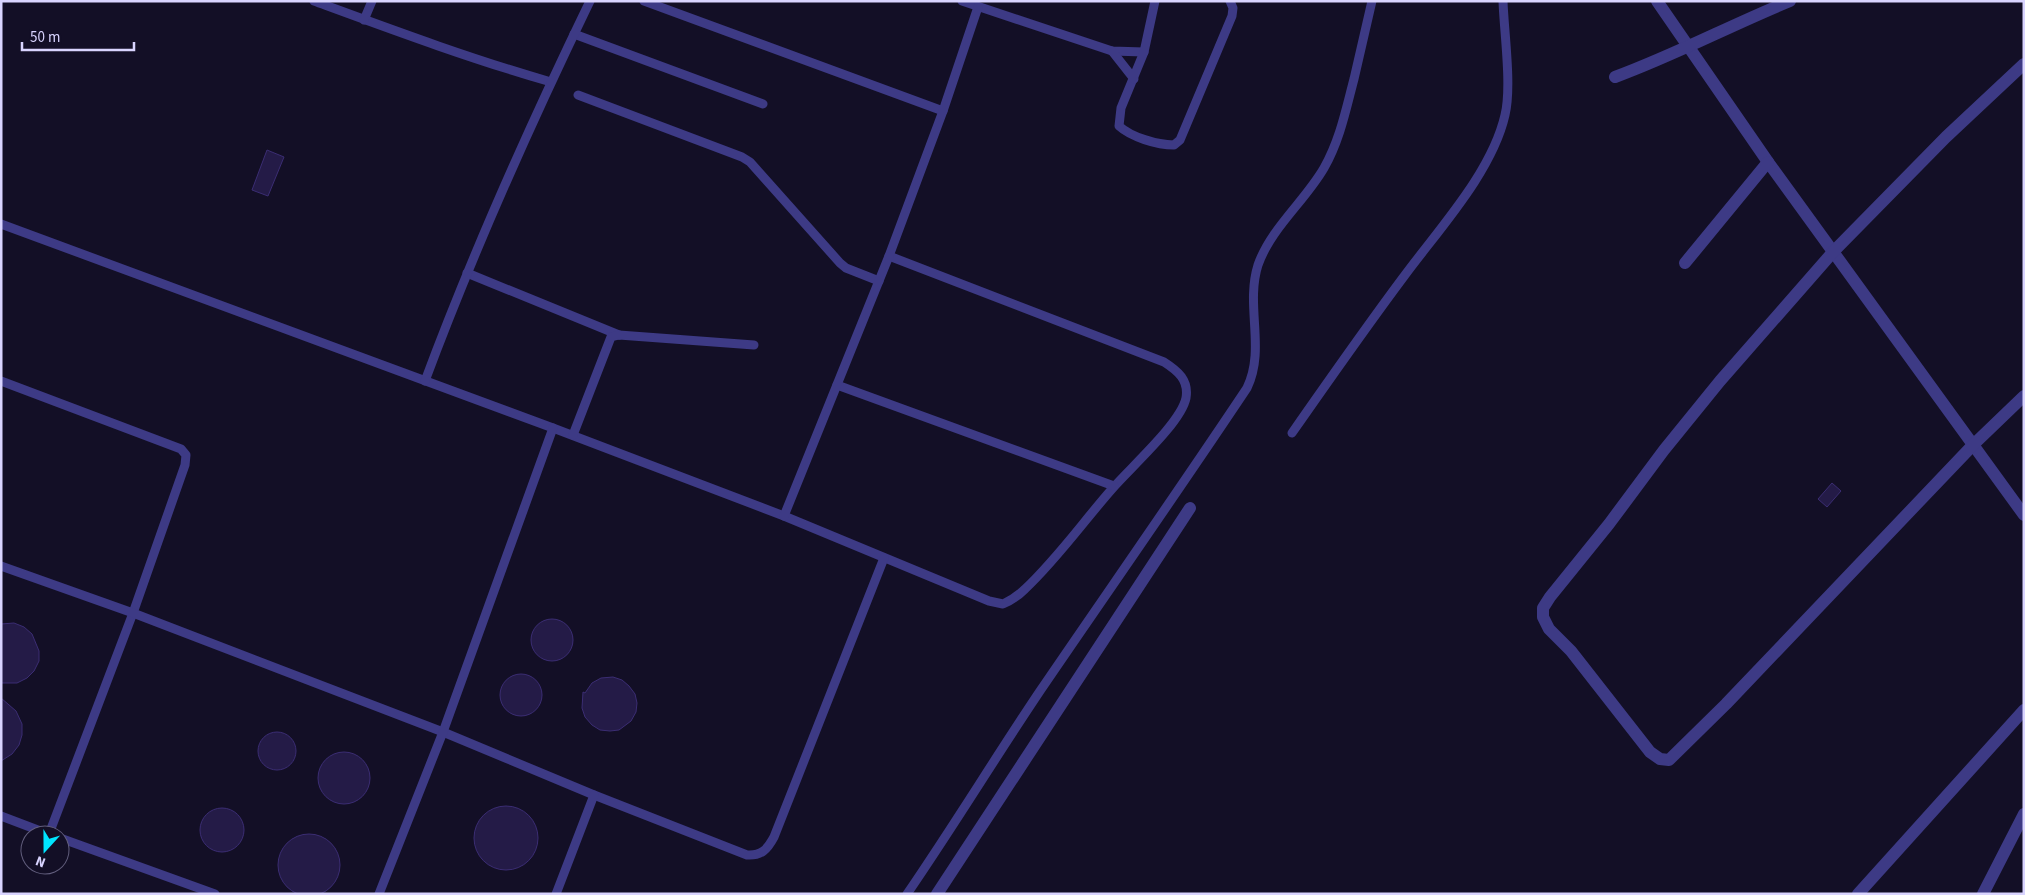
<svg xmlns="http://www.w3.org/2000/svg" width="2025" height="895" font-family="'Source Sans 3',sans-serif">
  <rect width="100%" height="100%" fill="#130f26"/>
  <g fill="#241b47" stroke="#3b2d73">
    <path d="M267,150L284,157L268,196L252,190Z"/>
    <path d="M1832,483L1841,491L1827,507L1818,499Z"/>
    <circle cx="552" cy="640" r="21"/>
    <path d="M14,623L24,627L32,634L39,651V661L34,671L27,678L17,683H1V624Z"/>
    <circle cx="521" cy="695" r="21"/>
    <path d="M613,677L622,680L629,686L635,694L637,703L636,712L631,721L619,730L610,731L600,730L592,725L585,717L582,708L583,692L585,693L592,683L601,678Z"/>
    <path d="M1,698L16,711L22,724V735L19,745L12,754L1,761Z"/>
    <circle cx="277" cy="751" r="19"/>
    <circle cx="344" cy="778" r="26"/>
    <circle cx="506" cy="838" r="32"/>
    <circle cx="222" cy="830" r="22"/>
    <circle cx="309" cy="865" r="31"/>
  </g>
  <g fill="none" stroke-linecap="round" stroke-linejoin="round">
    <g stroke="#3d3a85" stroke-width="9">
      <path d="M314,1C393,30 471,59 551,82"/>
      <path d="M644,1L943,111"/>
      <path d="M962,1L1112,51L1144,52"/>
      <path d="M1155,1L1144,52L1121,108L1119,126C1131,137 1157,145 1174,145L1180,140L1232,16L1233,8L1230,1"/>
      <path d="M364,20L372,1"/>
      <path d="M574,34L763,104"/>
      <path d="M1112,51L1134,79"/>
      <path d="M578,95L742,157L750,162L840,263L846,268L879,281"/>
      <path d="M1,224L553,428L784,516L989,601L1003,604C1012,600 1018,596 1025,589C1057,559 1083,522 1112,489C1130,468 1181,423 1186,398C1189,380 1178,371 1164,362L889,256"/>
      <path d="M467,273L619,335"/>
      <path d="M1,381L181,449L186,455L185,465L133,613L49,834"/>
      <path d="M425,381C473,252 530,125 590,1"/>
      <path d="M837,385L1114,486"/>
      <path d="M1292,433C1329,380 1366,327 1405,275C1439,229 1492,172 1505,115C1512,86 1504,32 1503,1"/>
      <path d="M573,435L611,337L619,335L754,345"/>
      <path d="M784,516L889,256L943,111L978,7"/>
      <path d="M1,566L133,613L443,732L594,795L747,855C761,856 767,850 774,837L884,558"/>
      <path d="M1,816L51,835"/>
      <path d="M60,838L215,894"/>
      <path d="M379,894L443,732L553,428"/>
      <path d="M556,894L594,795"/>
      <path d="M907,894C953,827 995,758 1040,691C1109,590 1179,490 1247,388C1266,349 1245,306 1258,265C1271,228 1305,201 1324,168C1340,140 1346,109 1354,79C1360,53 1366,27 1372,1"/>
    </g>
    <g stroke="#3d3a85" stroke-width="12">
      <path d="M1657,1L1768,162L2024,515"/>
      <path d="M2024,64L1946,137L1833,252L1720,381L1664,450L1609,524L1550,597L1543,608V617L1549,629L1571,651L1650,752L1660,759L1669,760L1726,704L1973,445L2024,396"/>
      <path d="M1615,77C1675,55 1731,25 1790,1"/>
      <path d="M1685,263L1768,162"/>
      <path d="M937,894L1190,508"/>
      <path d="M1858,894L2024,710"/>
      <path d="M1983,894L2024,814"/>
    </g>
  </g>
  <rect width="2025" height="895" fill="none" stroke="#d9d4ff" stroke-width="5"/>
  <g transform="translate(45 850) rotate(201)"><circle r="24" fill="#130f26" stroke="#625e7d"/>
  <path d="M0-4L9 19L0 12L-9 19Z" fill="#00e5ff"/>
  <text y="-8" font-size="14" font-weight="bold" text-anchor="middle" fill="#d9d4ff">N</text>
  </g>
  <path d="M22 42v8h112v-8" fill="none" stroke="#d9d4ff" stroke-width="2.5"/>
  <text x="30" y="42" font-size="15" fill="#d9d4ff" stroke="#130f26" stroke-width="4" paint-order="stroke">50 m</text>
</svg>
